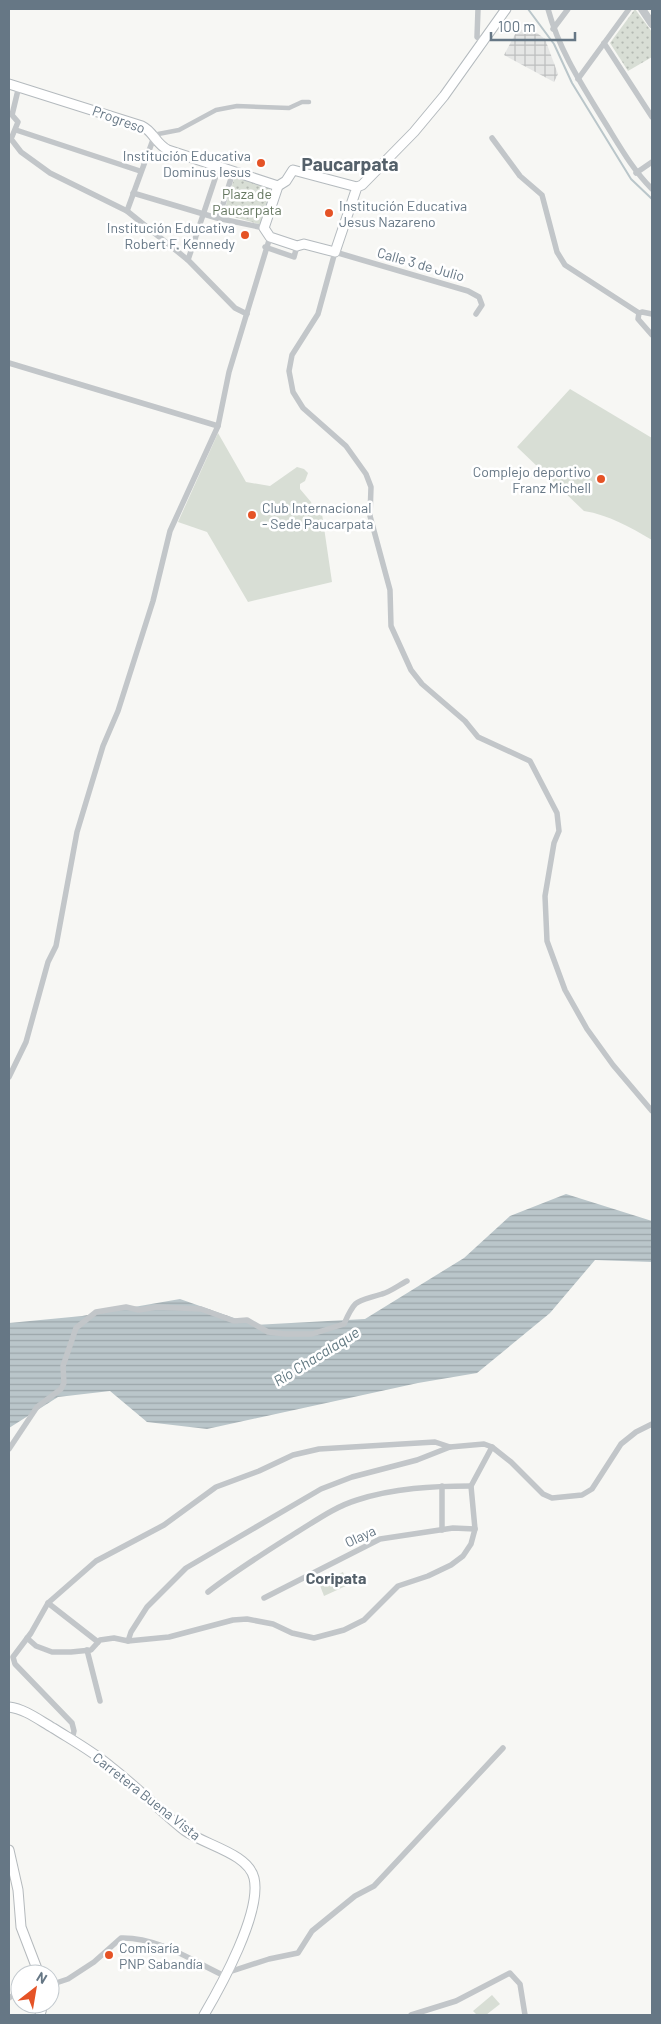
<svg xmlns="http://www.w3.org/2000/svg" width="661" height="2024" font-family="Barlow,sans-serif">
  <defs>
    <pattern id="industrial-grid" width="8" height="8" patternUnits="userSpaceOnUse" patternTransform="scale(1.25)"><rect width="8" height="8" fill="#e5e6e5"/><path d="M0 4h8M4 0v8" fill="none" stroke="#bdbfbf"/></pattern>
    <pattern id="park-dots" width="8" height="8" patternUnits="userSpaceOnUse" patternTransform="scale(1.25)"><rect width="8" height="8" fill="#d8ded5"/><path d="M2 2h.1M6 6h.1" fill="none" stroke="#b3b9b2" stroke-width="1.8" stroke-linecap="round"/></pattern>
    <pattern id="water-rules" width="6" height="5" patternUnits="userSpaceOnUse" patternTransform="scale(1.25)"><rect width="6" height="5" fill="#bac6ca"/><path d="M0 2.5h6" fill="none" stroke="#9ba6aa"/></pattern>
  </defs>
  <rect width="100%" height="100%" fill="#f7f7f4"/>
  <path fill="url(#industrial-grid)" d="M518,29L537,33L545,39L558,74L554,82L504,55Z"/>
  <g fill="#d8ded5">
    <path d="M570,389L652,438V540C630,527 609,515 584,511L517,447Z"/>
    <path d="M218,433L246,482L270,486L297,467L304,469L308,473L305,481L300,484V489L311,502L313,508L321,507L332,582L248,602L207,532L178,522Z"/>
    <path d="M343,1572L348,1585L324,1596L319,1583Z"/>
    <path d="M492,1995L500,2004L486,2015H477L473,2011Z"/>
  </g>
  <g fill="url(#park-dots)">
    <path d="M635,9L652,32V57L628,71L610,43Z"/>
    <path d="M239,177L269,188L272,192L262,225L226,215L224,211L234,179Z"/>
  </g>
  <path fill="url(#water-rules)" d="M566,1194L652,1221V1262L595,1260L550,1313L477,1373L418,1383L207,1429L147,1422L110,1391L58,1397L9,1428V1323L82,1316L180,1299L254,1325L365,1319L464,1258L510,1216Z"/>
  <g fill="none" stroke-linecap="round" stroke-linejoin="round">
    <path stroke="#bac6ca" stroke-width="2" d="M528,9L554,44L572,83L631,179L652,199"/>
    <g stroke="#b4babe" stroke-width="11">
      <g id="secondary">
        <path d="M9,84L142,126C153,131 156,144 168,150L278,186"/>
        <path d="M357,187L293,170L286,181L278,186L264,228L270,237L297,246L304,244L335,252L357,187L362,185L414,132L444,96L506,9"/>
        <path d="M9,1707C25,1709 39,1720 53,1728C72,1740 92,1751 110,1766C136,1786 159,1810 184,1830C204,1845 248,1853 254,1878C262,1912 221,1986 204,2015"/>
      </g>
    </g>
    <g stroke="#b5babd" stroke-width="11">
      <g id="primary">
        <path d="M9,1850L18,1890L21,1927L39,1974"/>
        <path d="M40,2015L43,2004"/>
      </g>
    </g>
    <path stroke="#c2c6c9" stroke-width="4.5" d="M153,135L179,130L216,110L237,106L289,108L302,102H309"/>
    <g stroke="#c2c6c9" stroke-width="5.5">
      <path d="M478,9L477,37L484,42"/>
      <path d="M548,9C559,50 582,85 604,121C619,145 632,169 652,189"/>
      <path d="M553,29L568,9"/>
      <path d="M604,43L652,117"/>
      <path d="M578,79L629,9"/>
      <path d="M19,86L12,115L18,122L11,139L21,152L50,173L127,211L188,260L235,308L247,314"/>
      <path d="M16,130L140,171"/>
      <path d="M492,138L520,176L542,195L557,252L565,265L639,313L642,312L652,314"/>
      <path d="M636,173L652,162"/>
      <path d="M133,193L217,218L264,228"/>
      <path d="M127,211L154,137"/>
      <path d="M219,217L233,172"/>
      <path d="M265,247L294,257L297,246"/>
      <path d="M188,260L219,167"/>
      <path d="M639,313L638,319L652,335"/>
      <path d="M476,314L482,305L479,297L468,291L335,252L318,314L292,355L289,371L293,392L303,408L346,446L366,474L371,487L370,516L390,590L391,626L411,670L422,684L465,721L478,737L530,761L557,813L559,831L554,843L545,896L547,941L565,990L587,1029L613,1065L652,1111"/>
      <path d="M9,363L218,426"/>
      <path d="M9,1077L26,1042L48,962L56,946L77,832L103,746L118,711L153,601L170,531L218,426L229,372L270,237"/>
      <path d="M9,1449L37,1407L61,1389L64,1383L63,1366L76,1328L96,1312L126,1307L139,1310L157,1307L201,1309L234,1321L247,1320L268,1332L285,1334H312L344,1324C356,1297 357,1302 382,1294C390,1292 399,1285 407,1281"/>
      <path d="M442,1530V1486"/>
      <path d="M208,1592C235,1571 264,1553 294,1534C314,1522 334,1507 357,1500C394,1488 433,1486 471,1486"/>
      <path d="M264,1598L380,1539L453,1528L475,1529"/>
      <path d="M48,1603L98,1642"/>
      <path d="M27,1638L36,1646L52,1652H71L91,1650L100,1640L114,1638L128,1641L169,1637L233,1620L247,1619L273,1624L292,1633L314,1638L344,1630L364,1620L398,1586L428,1576L451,1565L463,1556L471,1544L475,1529L471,1486L492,1447"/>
      <path d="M128,1641L131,1632L147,1607L186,1568L321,1489L352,1477L417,1460L450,1447L484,1444L492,1447L511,1462L543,1494L552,1498L582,1495L592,1489L621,1444L636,1432L652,1424"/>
      <path d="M87,1650L100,1701"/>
      <path d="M72,1740L74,1731L72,1723L15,1664L13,1657L31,1633L48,1603L96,1561L164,1525L216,1487L259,1471L293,1455L319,1449L435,1442L450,1447"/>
      <path d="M229,1972L269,1959L298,1953L312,1931L355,1896L374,1886L503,1748"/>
      <path d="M50,1985L68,1979L94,1962L121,1938C159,1937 194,1962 227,1977"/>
      <path d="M9,1998L20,1991"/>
      <path d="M411,2015L456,2001L510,1973L520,1984L525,2015"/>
    </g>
    <path stroke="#c2c6c9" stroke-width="8" d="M642,9L652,24"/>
    <use href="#secondary" stroke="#fff" stroke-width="9"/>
    <use href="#primary" stroke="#fff" stroke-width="9"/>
  </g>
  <g fill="#e55326" stroke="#fff" stroke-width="2">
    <circle cx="261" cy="163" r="5"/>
    <circle cx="329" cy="213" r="5"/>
    <circle cx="245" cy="235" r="5"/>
    <circle cx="601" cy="479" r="5"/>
    <circle cx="252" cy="515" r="5"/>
    <circle cx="109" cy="1955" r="5"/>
  </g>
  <g text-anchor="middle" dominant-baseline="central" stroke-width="5" stroke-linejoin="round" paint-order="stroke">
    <g font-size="14" fill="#667785" stroke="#fff">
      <text transform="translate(119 119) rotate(20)">Progreso</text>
      <text transform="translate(421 264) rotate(16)">Calle 3 de Julio</text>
      <text transform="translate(360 1536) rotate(-25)">Olaya</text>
      <text transform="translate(147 1796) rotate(38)">Carretera Buena Vista</text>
    </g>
    <g font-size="14" fill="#667785" stroke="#fff" text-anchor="end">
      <text x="251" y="155">Institución Educativa<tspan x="251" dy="16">Dominus Iesus</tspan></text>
      <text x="339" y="205" text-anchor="start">Institución Educativa<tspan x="339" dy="16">Jesus Nazareno</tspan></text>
      <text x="235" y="227">Institución Educativa<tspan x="235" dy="16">Robert F. Kennedy</tspan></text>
      <text x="591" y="471">Complejo deportivo<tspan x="591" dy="16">Franz Michell</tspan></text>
      <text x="262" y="507" text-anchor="start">Club Internacional<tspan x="262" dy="16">- Sede Paucarpata</tspan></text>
      <text x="119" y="1947" text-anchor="start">Comisaría<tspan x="119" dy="16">PNP Sabandía</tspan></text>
    </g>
    <g font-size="14" fill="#657760" stroke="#fff">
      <text x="247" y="193">Plaza de<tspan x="247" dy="16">Paucarpata</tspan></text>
    </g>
    <g font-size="15" font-style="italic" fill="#617881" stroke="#fff">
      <text transform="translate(316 1356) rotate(-32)">Río Chacalaque</text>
    </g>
    <g font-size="16" font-weight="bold" fill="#54606a" stroke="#fff">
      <text x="336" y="1577">Coripata</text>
    </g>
    <g font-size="19" font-weight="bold" fill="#54606a" stroke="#fff">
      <text x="350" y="163">Paucarpata</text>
    </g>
  </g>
  <rect width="661" height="2024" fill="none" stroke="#667785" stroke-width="20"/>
  <g transform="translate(35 1989) rotate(31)"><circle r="24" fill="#ffffff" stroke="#c2c9ce"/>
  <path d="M0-4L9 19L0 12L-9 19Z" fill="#e55326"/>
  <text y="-8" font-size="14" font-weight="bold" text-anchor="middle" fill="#667785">N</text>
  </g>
  <path d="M491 32v8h84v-8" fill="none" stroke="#667785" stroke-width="2.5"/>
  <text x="498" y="32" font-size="15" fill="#667785" stroke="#ffffff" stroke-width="4" paint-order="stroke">100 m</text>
</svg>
